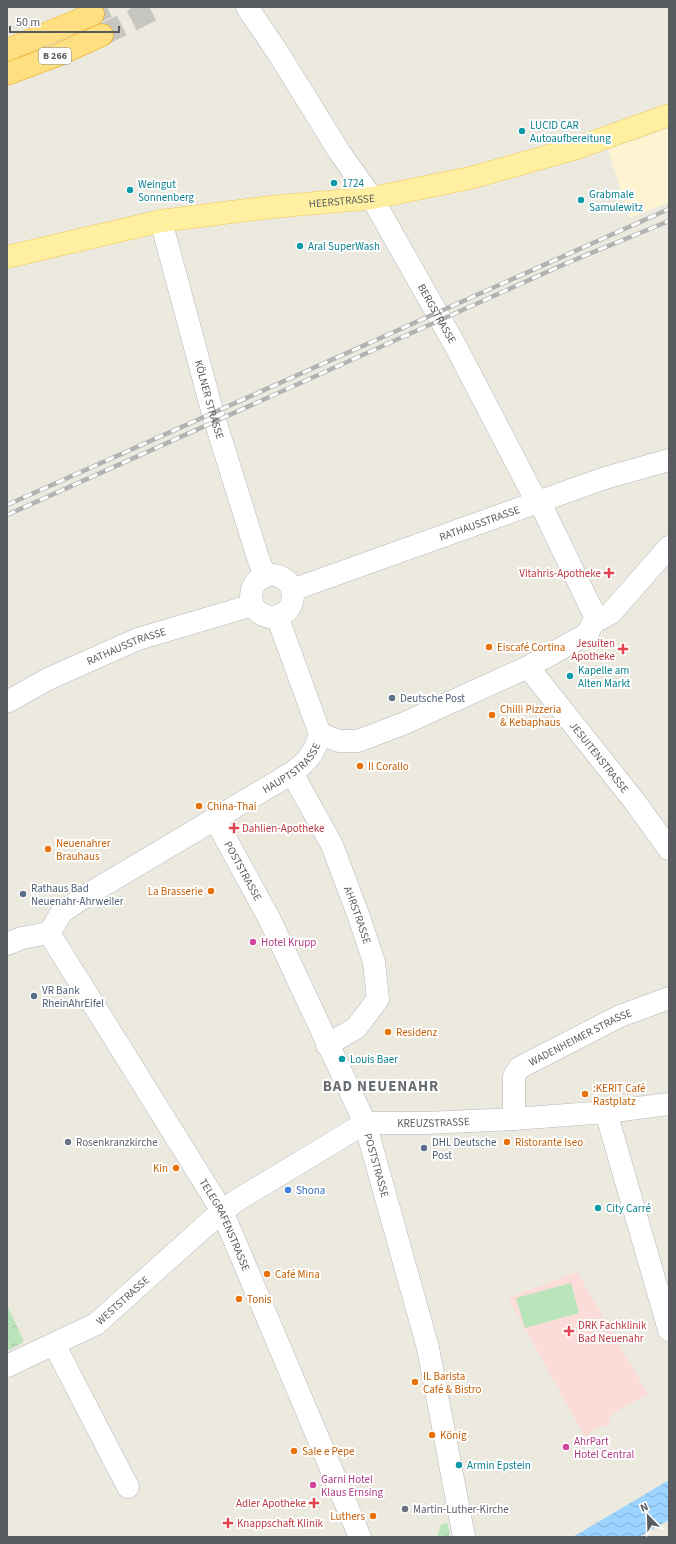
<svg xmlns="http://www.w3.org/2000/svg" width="676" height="1544" font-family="'Source Sans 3',sans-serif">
  <defs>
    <pattern id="grass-tufts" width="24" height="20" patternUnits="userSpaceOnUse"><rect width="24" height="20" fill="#bae5ba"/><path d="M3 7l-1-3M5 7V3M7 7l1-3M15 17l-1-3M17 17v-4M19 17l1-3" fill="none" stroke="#9abd9b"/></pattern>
    <pattern id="park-crowns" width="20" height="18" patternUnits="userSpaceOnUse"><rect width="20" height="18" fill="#bae5ba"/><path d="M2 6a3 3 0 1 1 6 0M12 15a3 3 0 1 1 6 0" fill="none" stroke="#9abd9b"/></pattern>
    <pattern id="water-waves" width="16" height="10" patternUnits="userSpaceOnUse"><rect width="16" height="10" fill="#9cd4ff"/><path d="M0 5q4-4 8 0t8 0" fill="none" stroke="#82afd2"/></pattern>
  </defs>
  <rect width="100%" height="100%" fill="#ece9df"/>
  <path fill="#fef4d2" d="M669,128V202L630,218L608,150Z"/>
  <path fill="#fbdcd9" d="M577,1272L648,1394L609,1416L610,1422L606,1426L599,1427L585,1437L508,1298Z"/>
  <path fill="url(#grass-tufts)" d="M447,1523L450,1532L448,1537H437L441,1525Z"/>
  <path fill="url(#park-crowns)" d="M7,1305L24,1342L7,1351Z"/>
  <path fill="#bae5ba" d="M571,1283L579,1313L525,1328L516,1298Z"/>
  <path fill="url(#water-waves)" d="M669,1480V1520L639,1537H573Z"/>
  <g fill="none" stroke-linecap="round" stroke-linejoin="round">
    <g stroke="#c7c6c0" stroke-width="22" stroke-dasharray="22 11" stroke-linecap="butt">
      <path d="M93,14L107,7"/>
      <path d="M102,35L159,7"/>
    </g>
    <g stroke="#b5b8bd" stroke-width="23">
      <g id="minor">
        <path id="s1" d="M247,7L280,56L340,153L372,198L455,345L531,491L542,507L595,616L594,622L587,634L528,667L405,723L358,741H339L320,734"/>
        <path id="s2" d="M161,221L213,414L258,558L265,576"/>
        <circle cx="272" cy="596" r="21"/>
        <path id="s3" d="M292,590L605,478L669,460"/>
        <path d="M277,616L320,734"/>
        <path d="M594,622L611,613L669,547"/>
        <path id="s4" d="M528,667L635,802L669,849"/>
        <path id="s5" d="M7,702L48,679L138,639L253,605"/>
        <path id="s6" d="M292,773L332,845L359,917L374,962L378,999L356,1028L327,1045"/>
        <path id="s7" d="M215,819L269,918L365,1123L428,1348L464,1537"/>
        <path id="s8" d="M49,933L222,1211L360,1537"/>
        <path id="s9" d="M7,944L22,938L49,933L62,912L87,895L292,773C308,761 314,754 320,734"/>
        <path d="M606,1112L669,1330"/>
        <path id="s10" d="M514,1119V1076L519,1068L620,1016L669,998"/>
        <path d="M54,1344L128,1487"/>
        <path id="s11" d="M7,1366L96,1324L222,1211L236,1201L365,1123H426L514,1119L606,1112L669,1104"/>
      </g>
    </g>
    <g stroke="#f3c651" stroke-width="23">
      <g id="major">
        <path id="s12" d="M7,257L161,221L271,207L372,198L470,178L574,149L669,115"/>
      </g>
    </g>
    <g stroke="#eba200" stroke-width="23">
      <g id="highway">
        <path d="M7,50L93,14"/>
        <path d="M7,74L58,55L102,35"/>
      </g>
    </g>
    <use href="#minor" stroke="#fff" stroke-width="22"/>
    <use href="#major" stroke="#fff0a1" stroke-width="22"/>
    <use href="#highway" stroke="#fee083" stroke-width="22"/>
    <g stroke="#b1b2b2" stroke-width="4.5">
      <g id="rail">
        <path d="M7,505L669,209"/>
        <path d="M7,515L567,263L669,221"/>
      </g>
    </g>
    <use href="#rail" stroke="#fff" stroke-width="3" stroke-dasharray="9" stroke-linecap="butt"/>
  </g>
  <g fill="#0f9aa8" stroke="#fff" stroke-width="1.5">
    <circle cx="522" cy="131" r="4"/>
    <circle cx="334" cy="183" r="4"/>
    <circle cx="130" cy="190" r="4"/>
    <circle cx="581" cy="200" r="4"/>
    <circle cx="300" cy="246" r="4"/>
    <circle cx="570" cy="676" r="4"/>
    <circle cx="342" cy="1059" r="4"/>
    <circle cx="598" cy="1208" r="4"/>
    <circle cx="459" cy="1465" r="4"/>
  </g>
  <g fill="#e0444e" stroke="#fff" stroke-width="1.5">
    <path d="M607 567h4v4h4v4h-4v4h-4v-4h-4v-4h4z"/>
    <path d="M621 643h4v4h4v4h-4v4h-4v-4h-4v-4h4z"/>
    <path d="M232 822h4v4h4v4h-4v4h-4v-4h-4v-4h4z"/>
    <path d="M567 1325h4v4h4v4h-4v4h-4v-4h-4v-4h4z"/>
    <path d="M312 1497h4v4h4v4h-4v4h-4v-4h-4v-4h4z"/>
    <path d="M226 1517h4v4h4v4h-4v4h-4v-4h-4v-4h4z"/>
  </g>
  <g fill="#e8710a" stroke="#fff" stroke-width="1.5">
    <circle cx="489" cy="647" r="4"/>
    <circle cx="492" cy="715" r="4"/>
    <circle cx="360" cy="766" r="4"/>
    <circle cx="199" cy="806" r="4"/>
    <circle cx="48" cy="849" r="4"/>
    <circle cx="211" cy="891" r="4"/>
    <circle cx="388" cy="1032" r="4"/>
    <circle cx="585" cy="1094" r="4"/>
    <circle cx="507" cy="1142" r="4"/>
    <circle cx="176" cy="1168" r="4"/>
    <circle cx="267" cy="1274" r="4"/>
    <circle cx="239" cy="1299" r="4"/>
    <circle cx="415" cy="1382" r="4"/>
    <circle cx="432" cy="1435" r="4"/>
    <circle cx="294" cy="1451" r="4"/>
    <circle cx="373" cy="1516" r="4"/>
  </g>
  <g fill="#5c6f8a" stroke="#fff" stroke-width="1.5">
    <circle cx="392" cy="698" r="4"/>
    <circle cx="23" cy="894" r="4"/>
    <circle cx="34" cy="996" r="4"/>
    <circle cx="424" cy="1148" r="4"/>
  </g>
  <g fill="#d1479c" stroke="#fff" stroke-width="1.5">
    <circle cx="253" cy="942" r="4"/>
    <circle cx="566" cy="1447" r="4"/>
    <circle cx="313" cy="1485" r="4"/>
  </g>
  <g fill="#6b7280" stroke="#fff" stroke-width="1.5">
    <circle cx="68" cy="1142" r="4"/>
    <circle cx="405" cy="1509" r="4"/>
  </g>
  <circle fill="#3f7fe0" stroke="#fff" stroke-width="1.5" cx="288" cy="1190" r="4"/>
  <g text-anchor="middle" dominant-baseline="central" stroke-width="4" stroke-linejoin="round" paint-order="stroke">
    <rect fill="#fff" stroke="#8a8d90" stroke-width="1" x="39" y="48" width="32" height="16" rx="3"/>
    <g font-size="10" font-weight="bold" fill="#585c61">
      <text x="55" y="56">B 266</text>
    </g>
    <g font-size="11" fill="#0d838f" stroke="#fff" text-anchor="start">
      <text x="530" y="125">LUCID CAR<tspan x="530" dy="13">Autoaufbereitung</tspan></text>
      <text x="342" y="183">1724</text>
      <text x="138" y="184">Weingut<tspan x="138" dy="13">Sonnenberg</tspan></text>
      <text x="589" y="194">Grabmale<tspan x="589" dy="13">Samulewitz</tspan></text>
      <text x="308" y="246">Aral SuperWash</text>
      <text x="578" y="670">Kapelle am<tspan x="578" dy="13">Alten Markt</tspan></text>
      <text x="350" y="1059">Louis Baer</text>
      <text x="606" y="1208">City Carré</text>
      <text x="467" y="1465">Armin Epstein</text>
    </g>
    <g font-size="11" fill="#585c61" stroke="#fff">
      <text stroke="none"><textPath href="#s12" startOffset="340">HEERSTRASSE</textPath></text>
      <text stroke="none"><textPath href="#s1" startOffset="361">BERGSTRASSE</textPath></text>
      <text stroke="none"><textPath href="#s2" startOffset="185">KÖLNER STRASSE</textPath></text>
      <text stroke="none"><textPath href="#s3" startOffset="199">RATHAUSSTRASSE</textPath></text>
      <text stroke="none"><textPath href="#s5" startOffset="132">RATHAUSSTRASSE</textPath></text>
      <text stroke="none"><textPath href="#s4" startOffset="115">JESUITENSTRASSE</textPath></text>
      <text stroke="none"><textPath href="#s9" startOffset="340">HAUPTSTRASSE</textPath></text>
      <text stroke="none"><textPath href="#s7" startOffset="59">POSTSTRASSE</textPath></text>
      <text stroke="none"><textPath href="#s6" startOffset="157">AHRSTRASSE</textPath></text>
      <text stroke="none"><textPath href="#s10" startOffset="121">WADENHEIMER STRASSE</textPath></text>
      <text stroke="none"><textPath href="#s11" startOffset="504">KREUZSTRASSE</textPath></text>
      <text stroke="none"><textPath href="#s7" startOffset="383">POSTSTRASSE</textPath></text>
      <text stroke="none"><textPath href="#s8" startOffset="341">TELEGRAFENSTRASSE</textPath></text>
      <text stroke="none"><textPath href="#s11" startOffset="134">WESTSTRASSE</textPath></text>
    </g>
    <g font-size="11" fill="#be3a42" stroke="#fff" text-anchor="end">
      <text x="601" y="573">Vitahris-Apotheke</text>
      <text x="615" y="643">Jesuiten<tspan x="615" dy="13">Apotheke</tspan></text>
      <text x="242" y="828" text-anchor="start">Dahlien-Apotheke</text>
      <text x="578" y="1325" text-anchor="start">DRK Fachklinik<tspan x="578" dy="13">Bad Neuenahr</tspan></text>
      <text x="306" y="1503">Adler Apotheke</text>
      <text x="237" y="1523" text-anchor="start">Knappschaft Klinik</text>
    </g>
    <g font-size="11" fill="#c56008" stroke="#fff" text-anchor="start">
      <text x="497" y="647">Eiscafé Cortina</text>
      <text x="500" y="709">Chilli Pizzeria<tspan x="500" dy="13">&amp; Kebaphaus</tspan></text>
      <text x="368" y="766">Il Corallo</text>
      <text x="207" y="806">China-Thai</text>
      <text x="56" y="843">Neuenahrer<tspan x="56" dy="13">Brauhaus</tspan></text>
      <text x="203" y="891" text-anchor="end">La Brasserie</text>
      <text x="396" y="1032">Residenz</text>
      <text x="593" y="1088">:KERIT Café<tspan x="593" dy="13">Rastplatz</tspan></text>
      <text x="515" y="1142">Ristorante Iseo</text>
      <text x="168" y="1168" text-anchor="end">Kin</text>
      <text x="275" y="1274">Café Mina</text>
      <text x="247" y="1299">Tonis</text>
      <text x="423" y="1376">IL Barista<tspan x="423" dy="13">Café &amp; Bistro</tspan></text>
      <text x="440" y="1435">König</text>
      <text x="302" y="1451">Sale e Pepe</text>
      <text x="365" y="1516" text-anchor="end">Luthers</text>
    </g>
    <g font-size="11" fill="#4e5e75" stroke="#fff" text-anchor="start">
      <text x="400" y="698">Deutsche Post</text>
      <text x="31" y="888">Rathaus Bad<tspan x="31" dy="13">Neuenahr-Ahrweiler</tspan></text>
      <text x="42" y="990">VR Bank<tspan x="42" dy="13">RheinAhrEifel</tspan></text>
      <text x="432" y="1142">DHL Deutsche<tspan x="432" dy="13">Post</tspan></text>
    </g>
    <g font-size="11" fill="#b23c85" stroke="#fff" text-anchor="start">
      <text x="261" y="942">Hotel Krupp</text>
      <text x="574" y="1441">AhrPart<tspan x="574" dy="13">Hotel Central</tspan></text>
      <text x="321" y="1479">Garni Hotel<tspan x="321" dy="13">Klaus Ernsing</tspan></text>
    </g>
    <g font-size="11" fill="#5b616d" stroke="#fff" text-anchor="start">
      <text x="76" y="1142">Rosenkranzkirche</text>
      <text x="413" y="1509">Martin-Luther-Kirche</text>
    </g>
    <g font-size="11" fill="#366cbe" stroke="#fff" text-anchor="start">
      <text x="296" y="1190">Shona</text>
    </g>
    <g font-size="15" font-weight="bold" letter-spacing="1" fill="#696e73" stroke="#fff">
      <text x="381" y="1086">BAD NEUENAHR</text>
    </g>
  </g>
  <rect width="676" height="1544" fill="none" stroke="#585c61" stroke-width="16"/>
  <g transform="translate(648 1516) rotate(337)" stroke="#ffffff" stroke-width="3" paint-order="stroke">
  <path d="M0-3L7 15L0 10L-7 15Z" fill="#585c61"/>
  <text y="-6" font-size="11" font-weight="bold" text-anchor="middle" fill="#585c61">N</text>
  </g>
  <path d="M10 26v6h109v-6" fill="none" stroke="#585c61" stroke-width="2"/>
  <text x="16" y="26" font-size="12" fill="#585c61" stroke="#ffffff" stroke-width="3" paint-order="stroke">50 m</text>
</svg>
